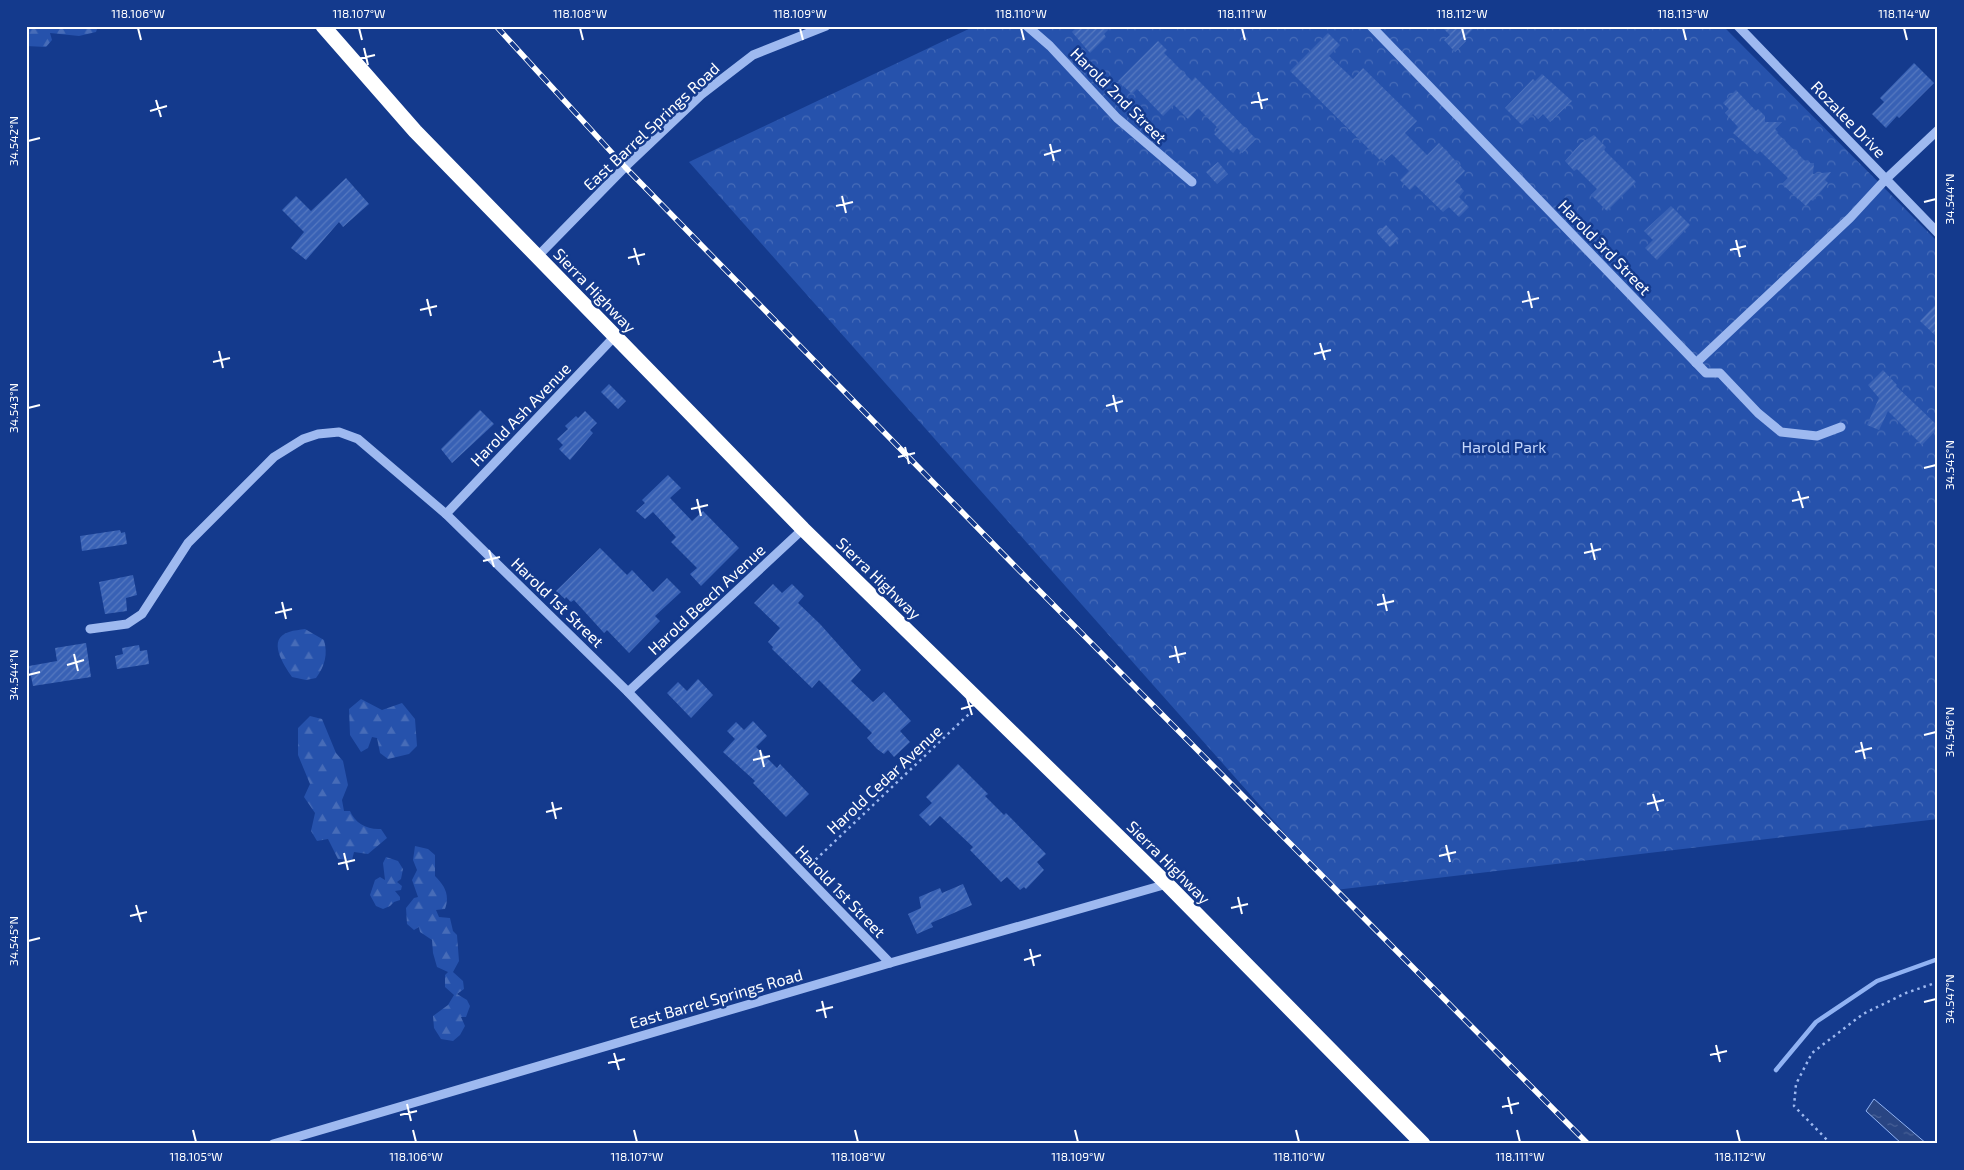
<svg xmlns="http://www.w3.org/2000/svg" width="1964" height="1170" font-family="'Exo 2',sans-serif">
  <defs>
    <pattern id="forest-firs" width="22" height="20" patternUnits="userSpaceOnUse" patternTransform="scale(1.25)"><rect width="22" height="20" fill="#2652ac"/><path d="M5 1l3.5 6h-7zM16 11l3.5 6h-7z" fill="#476cb8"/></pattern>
    <pattern id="park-crowns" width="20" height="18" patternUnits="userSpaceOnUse" patternTransform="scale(1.25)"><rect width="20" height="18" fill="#2652ac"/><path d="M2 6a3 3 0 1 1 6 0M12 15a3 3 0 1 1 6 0" fill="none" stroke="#476cb8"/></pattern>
    <pattern id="water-ripples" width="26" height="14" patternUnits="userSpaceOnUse" patternTransform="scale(1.25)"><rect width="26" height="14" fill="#294583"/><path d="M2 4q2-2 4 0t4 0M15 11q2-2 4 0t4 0" fill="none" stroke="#496196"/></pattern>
    <pattern id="building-hatch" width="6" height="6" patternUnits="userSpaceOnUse" patternTransform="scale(1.25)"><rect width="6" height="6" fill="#3861b5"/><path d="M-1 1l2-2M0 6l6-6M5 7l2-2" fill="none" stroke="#5679c0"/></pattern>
  </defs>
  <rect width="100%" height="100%" fill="#143a8d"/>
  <g fill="url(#forest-firs)">
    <path d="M26,26H98L96,32L79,36L50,33L52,40L46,47L26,46Z"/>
    <path d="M305,629L324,640C328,654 325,666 316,678L306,680L292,677C284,665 266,639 289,632C294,630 300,630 305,629Z"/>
    <path d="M361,699L382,710L402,703L415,719L417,746L409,754L388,759L380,753L377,738L372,737L368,748L361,752L350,735L349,709Z"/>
    <path d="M310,716L322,719L336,753L343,761L348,785L342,800L344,811H350C355,823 367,830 381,829L387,838L368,854L354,852L352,860L338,859L328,839L317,841L311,831L315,813L304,797L310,784L298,755V728Z"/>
    <path d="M415,846L428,849L435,855V876C445,886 450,895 445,909L436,910L439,917L450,918L453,931L457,935L459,961L453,972L463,981L464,989L457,994L467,1000L470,1006L466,1017H461L465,1026L460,1035L453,1041L441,1039L434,1028L433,1016L448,1005L454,995L445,987V975L448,972L437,967L433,953L432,940L420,932L419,927L414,930L407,924L406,908L414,898L418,897L412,880L417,870L413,860Z"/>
    <path d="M386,857L398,861L403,869L401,879L397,882L402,886L401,890L395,891L400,897V900L394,902L390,906L383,909L376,906L370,895L375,880L380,877L385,880L383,863Z"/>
  </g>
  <path fill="url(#park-crowns)" d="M975,26H1723L1938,242V819L1335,890L689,162Z"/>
  <path fill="url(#water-ripples)" stroke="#90b2f3" d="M1874,1099L1927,1144H1902L1866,1111Z"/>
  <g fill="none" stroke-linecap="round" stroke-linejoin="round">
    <path stroke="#90b2f3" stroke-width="4.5" d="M1776,1070L1816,1022L1877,981L1938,959"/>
  </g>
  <g fill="url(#building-hatch)">
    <path d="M1078,26H1112L1104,34L1106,37L1090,53L1072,32Z"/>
    <path d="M1441,26H1476L1464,38L1466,41L1455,52L1444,40L1450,35Z"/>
    <path d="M1328,33L1340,45L1329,56L1348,74L1353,79L1363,68L1417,121L1405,133L1427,155L1439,143L1465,171L1455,181L1464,191L1459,197L1469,207L1459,217L1449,207L1443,212L1415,185L1410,190L1400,180L1409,171L1392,154L1384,161L1381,158L1380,160L1290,71Z"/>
    <path d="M1158,41L1167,50L1164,53L1192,81L1195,77L1256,139L1242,153L1237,148L1233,153L1214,134L1219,129L1198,108L1188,119L1174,105L1163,116L1137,89L1132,94L1118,81Z"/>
    <path d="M1914,63L1934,83L1899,118L1897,116L1886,128L1872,114L1884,102L1880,98Z"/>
    <path d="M1542,74L1572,101L1550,122L1543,114L1538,119L1533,114L1522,125L1505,108L1533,79L1535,81Z"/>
    <path d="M1736,90L1756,111L1758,109L1765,116V122H1782L1775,129L1778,132L1777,133L1806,162L1808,160L1810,163H1814L1813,174L1831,172L1825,180L1828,183L1813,201L1811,200L1806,206L1782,184L1788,178L1760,151L1757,154L1733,133L1738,127L1725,113L1729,109L1723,103Z"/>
    <path d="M1594,135L1606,147L1604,150L1636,182L1607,211L1591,195L1597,189L1577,169L1574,171L1565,161L1581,143Z"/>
    <path d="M1218,162L1228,174L1217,184L1206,172Z"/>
    <path d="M346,178L369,204L343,227L339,222L306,260L291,248L304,232L282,210L296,196L311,211Z"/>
    <path d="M1671,206L1690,225L1657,260L1645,248L1653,240L1644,231Z"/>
    <path d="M1386,225L1399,239L1390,247L1377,233Z"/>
    <path d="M1938,302V338L1920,321Z"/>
    <path d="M1883,370L1897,385L1896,386L1938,426V428L1922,445L1888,411L1879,430L1867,425L1879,398L1868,385Z"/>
    <path d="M609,384L626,401L618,409L601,392Z"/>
    <path d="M480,410L494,424L452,463L441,449Z"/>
    <path d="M585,411L597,423L590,430L593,433L570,460L559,449L563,445L557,439L568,429L565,426L576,416L578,418Z"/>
    <path d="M668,475L681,488L670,498L692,521L703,511L739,548L701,586L690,574L697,568L671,542L676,537L653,512L645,519L636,511L645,503L642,500Z"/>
    <path d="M120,530L121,533L125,532L127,544L82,551L80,536Z"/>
    <path d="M600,548L627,575L632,570L653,592L667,578L681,592L655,616L660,621L629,653L607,630L604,633L574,600L571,602L566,597L565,599L556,591Z"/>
    <path d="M133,575L137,595L126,598L127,611L105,614L99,582Z"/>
    <path d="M773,584L782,593L792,584L804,596L798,603L820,624L861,670L851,681L873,702L884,692L911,721L900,731L910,742L894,757L888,750L884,754L877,749L867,738L872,733L819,680L812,688L772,649L773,647L768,642L780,628L754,603Z"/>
    <path d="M86,643L91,677L33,686L29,666L57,661L55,648Z"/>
    <path d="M139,645L140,651L147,650L149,664L117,669L115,656L123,654L122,648Z"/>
    <path d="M698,679L713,695L691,718L667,693L678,682L687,691Z"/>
    <path d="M753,721L767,736L756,747L777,768L780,764L809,794L786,817L753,783L755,781L723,752L735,739L727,731L736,722L744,730Z"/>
    <path d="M958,764L988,794L985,796L1004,815L1006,813L1046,854L1037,862L1044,870L1026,889L1024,887L1020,890L1007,877L1001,882L970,850L973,847L940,816L930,826L919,815L932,803L926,797Z"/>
    <path d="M963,884L972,905L931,923L933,927L917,934L908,914L921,908L919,897L940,888L942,893Z"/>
  </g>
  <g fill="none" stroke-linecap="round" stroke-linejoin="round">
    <g stroke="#9eb9f0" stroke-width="2.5" stroke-dasharray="2.5 4" stroke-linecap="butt">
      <path d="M811,864L970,713"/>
      <path d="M1831,1144L1794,1106L1796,1084L1812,1053L1863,1014L1906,993L1938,982"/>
    </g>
    <g stroke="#9eb9f0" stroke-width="9">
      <path d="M1027,26L1050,46L1117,118L1192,182"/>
      <path d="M1371,26L1706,373H1720L1758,413L1781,432L1817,436L1841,427"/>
      <path d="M1738,26L1938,233"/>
      <path d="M538,256L625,167L701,95L753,55L826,26"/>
      <path d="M1696,363L1850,218L1886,179L1938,130"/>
      <path d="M446,514L615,336"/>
      <path d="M90,629L127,624L142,614L188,543L274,457L303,439L318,434L339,432L358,439L446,514L628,692L890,963"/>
      <path d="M628,692L803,529"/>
      <path d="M273,1144L890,963L1167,884"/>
    </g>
    <path stroke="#fff" stroke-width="15" d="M323,26L415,131L803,529L1167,884L1423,1144"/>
    <g stroke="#fff" stroke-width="5.5">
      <path id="rail" d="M496,26L625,167L1010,561L1588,1144"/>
    </g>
    <use href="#rail" stroke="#143a8d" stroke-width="4" stroke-dasharray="11" stroke-linecap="butt"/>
  </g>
  <path fill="none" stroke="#fff" stroke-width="2" d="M138,28L141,40M359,28L362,40M580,28L583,40M800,28L803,40M1021,28L1024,40M1242,28L1245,40M1462,28L1465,40M1683,28L1686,40M1904,28L1907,40M364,48L368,65M358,59L375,55M1258,92L1262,109M156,100L161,117M1251,103L1268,99M150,111L167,106M28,141L40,138M1050,144L1054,161M1044,155L1061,150M842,196L846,213M1924,202L1936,199M836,206L853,202M1736,240L1740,257M634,248L639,265M1730,250L1746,246M628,258L645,254M1528,291L1532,308M427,299L431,316M1522,302L1539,298M420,310L437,306M1320,343L1325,360M219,351L223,368M1314,354L1331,350M213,362L230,358M1113,395L1117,412M1106,406L1123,401M28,408L40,405M905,447L909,464M898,457L915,453M1924,468L1936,465M1798,491L1803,508M697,499L701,516M1792,501L1809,497M691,509L708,505M1591,543L1595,560M489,550L494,567M1584,553L1601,549M483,561L500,557M1383,594L1387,611M282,602L286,619M1377,605L1394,601M275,613L292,609M1175,646L1179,663M74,654L78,671M1169,657L1186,653M67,665L84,660M28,675L40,672M967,698L972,715M961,709L978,704M1924,735L1936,732M1861,742L1865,759M760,750L764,767M1855,752L1872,748M753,760L770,756M1653,794L1658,811M552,802L556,819M1647,804L1664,800M546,812L562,808M1446,845L1450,862M344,853L348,870M1439,856L1456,852M338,864L355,860M1238,897L1242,914M136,905L141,922M1231,908L1248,904M130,916L147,912M28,941L40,938M1030,949L1034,966M1024,960L1041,955M822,1001L826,1018M1924,1002L1936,999M816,1011L833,1007M1716,1045L1720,1062M614,1053L619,1070M1710,1055L1727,1051M608,1063L625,1059M1508,1097L1512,1114M407,1104L411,1121M1502,1107L1519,1103M400,1115L417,1111M193,1130L196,1142M413,1130L416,1142M634,1130L637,1142M855,1130L858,1142M1075,1130L1078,1142M1296,1130L1299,1142M1517,1130L1520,1142M1737,1130L1740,1142"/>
  <g text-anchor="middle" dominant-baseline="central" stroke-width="5" stroke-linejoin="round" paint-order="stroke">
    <g font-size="16" fill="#fff" stroke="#143a8d">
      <text transform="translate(1119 95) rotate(45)">Harold 2nd Street</text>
      <text transform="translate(1849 119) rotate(46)">Rozalee Drive</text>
      <text transform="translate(651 126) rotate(-43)">East Barrel Springs Road</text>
      <text transform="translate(1605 247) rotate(46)">Harold 3rd Street</text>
      <text transform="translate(595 290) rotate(46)">Sierra Highway</text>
      <text transform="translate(520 414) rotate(-46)">Harold Ash Avenue</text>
      <text transform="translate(879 578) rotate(44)">Sierra Highway</text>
      <text transform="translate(706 599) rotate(-43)">Harold Beech Avenue</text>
      <text transform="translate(558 602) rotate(44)">Harold 1st Street</text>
      <text transform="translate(884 779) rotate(-43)">Harold Cedar Avenue</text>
      <text transform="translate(1169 862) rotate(45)">Sierra Highway</text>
      <text transform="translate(841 891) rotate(46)">Harold 1st Street</text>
      <text transform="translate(716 998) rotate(-16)">East Barrel Springs Road</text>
    </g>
    <g font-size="16" fill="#c5d7fc" stroke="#143a8d">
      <text x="1504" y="446">Harold Park</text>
    </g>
  </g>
  <rect width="1964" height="1170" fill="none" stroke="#143a8d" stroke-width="55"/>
  <rect x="28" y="28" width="1908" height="1114" fill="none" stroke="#fff" stroke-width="2"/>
  <g font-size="12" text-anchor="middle" fill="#fff">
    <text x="138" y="18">118.106°W</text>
    <text x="359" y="18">118.107°W</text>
    <text x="580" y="18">118.108°W</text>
    <text x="800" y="18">118.109°W</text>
    <text x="1021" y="18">118.110°W</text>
    <text x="1242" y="18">118.111°W</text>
    <text x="1462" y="18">118.112°W</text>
    <text x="1683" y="18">118.113°W</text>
    <text x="1904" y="18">118.114°W</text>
    <text transform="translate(14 141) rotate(-90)" y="4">34.542°N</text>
    <text transform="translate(1950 199) rotate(-90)" y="4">34.544°N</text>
    <text transform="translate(14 408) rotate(-90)" y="4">34.543°N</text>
    <text transform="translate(1950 465) rotate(-90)" y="4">34.545°N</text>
    <text transform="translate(14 675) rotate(-90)" y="4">34.544°N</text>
    <text transform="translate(1950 732) rotate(-90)" y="4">34.546°N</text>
    <text transform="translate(14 941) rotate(-90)" y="4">34.545°N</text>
    <text transform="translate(1950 999) rotate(-90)" y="4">34.547°N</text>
    <text x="196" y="1161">118.105°W</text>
    <text x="416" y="1161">118.106°W</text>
    <text x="637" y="1161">118.107°W</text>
    <text x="858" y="1161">118.108°W</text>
    <text x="1078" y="1161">118.109°W</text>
    <text x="1299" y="1161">118.110°W</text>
    <text x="1520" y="1161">118.111°W</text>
    <text x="1740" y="1161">118.112°W</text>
  </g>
</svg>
